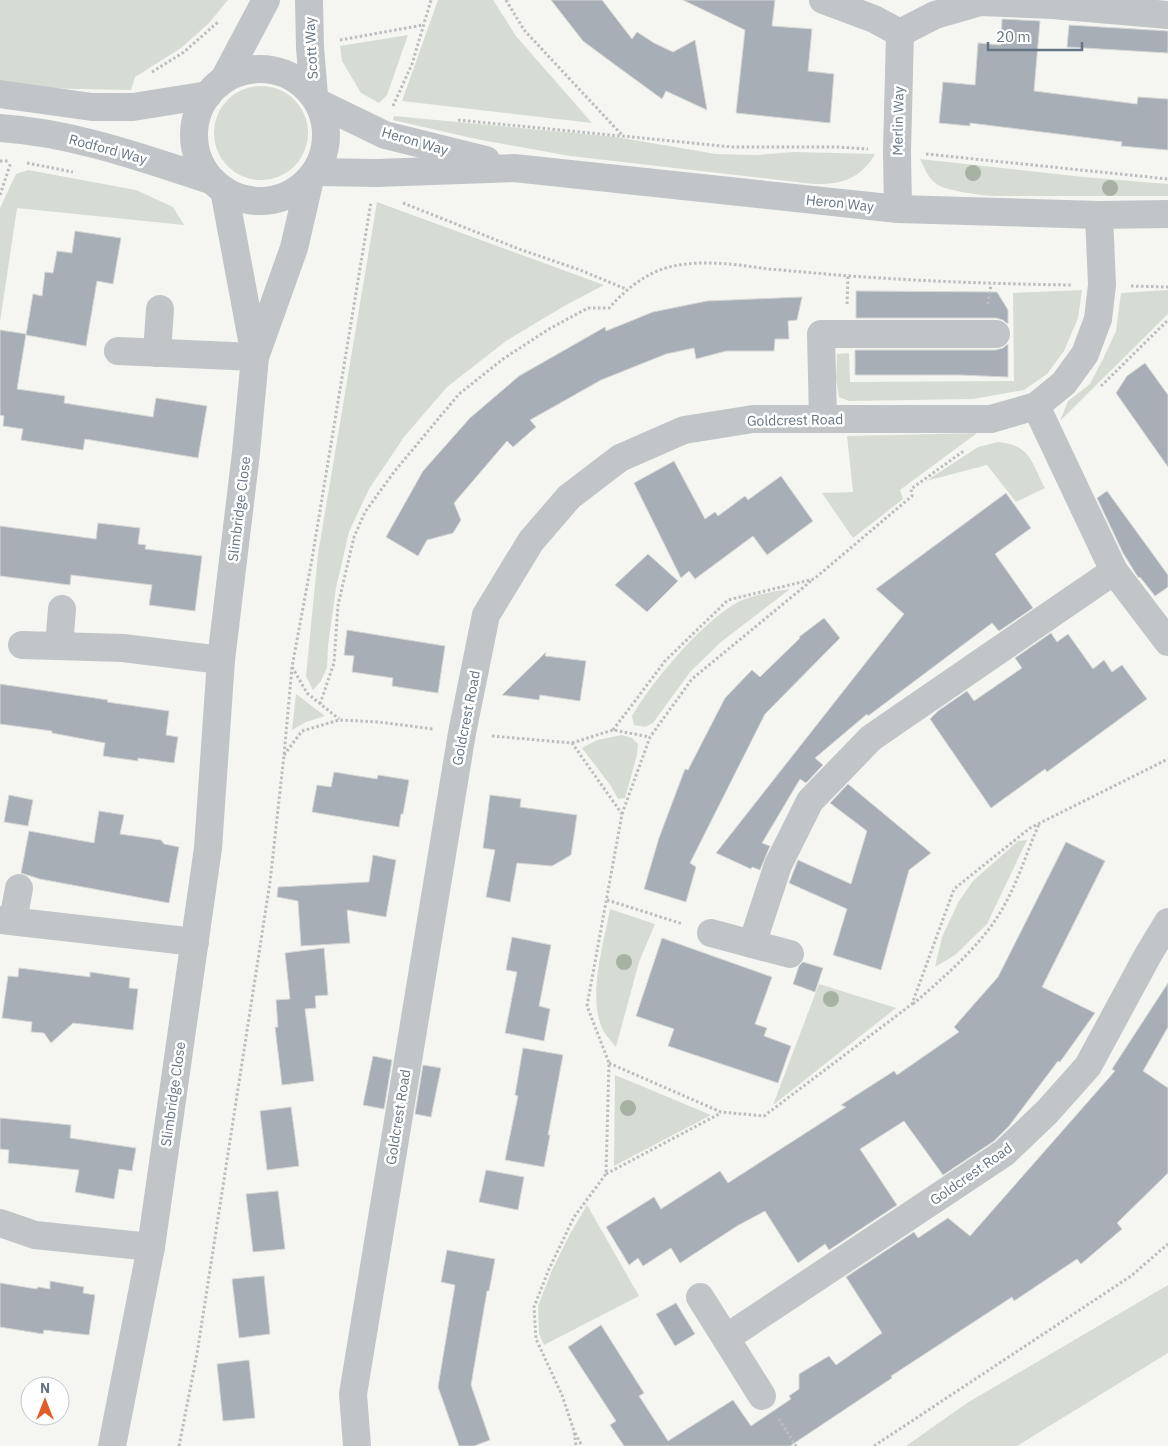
<svg xmlns="http://www.w3.org/2000/svg" width="1168" height="1446" font-family="'IBM Plex Sans',sans-serif">
  <rect width="100%" height="100%" fill="#f5f6f2"/>
  <g fill="#d6dcd3">
    <path d="M0,0H228L209,23L181,48L135,77L131,90L30,88L0,82Z"/>
    <path d="M438,0H493L516,36L592,123L402,101Z"/>
    <path d="M408,35L387,95L379,103L361,93L342,61L340,46Z"/>
    <circle cx="261" cy="133" r="47"/>
    <path d="M394,116L616,137L716,154L757,155L794,152L875,154C861,179 840,185 814,184L570,156L476,139L393,120Z"/>
    <path d="M920,159L1083,177L1168,184V196H993C980,195 948,191 938,185C929,180 924,167 920,159Z"/>
    <path d="M28,170L136,190L173,207L184,225L17,208L0,322V208L16,174Z"/>
    <path d="M377,202L604,285L566,305L506,341L447,387L404,437L369,489L349,532L336,588L328,646L327,668L321,681L313,690L306,676L318,554Z"/>
    <path d="M1082,290L1078,318L1064,351L1047,374L1024,390L973,399L849,401L839,397L836,379L837,354L849,353L850,382L1014,381L1013,293Z"/>
    <path d="M1168,290V314L1060,421L1068,401L1090,384L1103,359L1116,331L1121,293Z"/>
    <path d="M977,433L900,490L903,499L853,538L822,493L853,492L847,436Z"/>
    <path d="M998,442C1031,445 1031,462 1045,488L1016,502L987,465L926,481L978,447Z"/>
    <path d="M790,589L721,642L690,672L653,723L645,727L634,725L632,716C653,680 702,622 738,602C752,595 775,591 790,589Z"/>
    <path d="M296,694L325,716L306,722L292,730Z"/>
    <path d="M622,735L632,738L638,744L637,755L625,798L618,799L611,786L582,748L597,740Z"/>
    <path d="M1027,840L987,924L955,955L935,967L942,937L959,901L973,881L1018,841Z"/>
    <path d="M610,909L655,924L639,962L616,1047C612,1042 607,1037 604,1032C586,999 604,944 610,909Z"/>
    <path d="M819,984L896,1008L773,1105Z"/>
    <path d="M615,1075L711,1115L614,1166Z"/>
    <path d="M587,1205L639,1296L544,1345L539,1334L538,1306L552,1270L570,1234Z"/>
    <path d="M1168,1285V1353L1017,1446H906L967,1403Z"/>
  </g>
  <g fill="#a7aeb5" stroke="#d7d7d5">
    <path d="M551,0H602L632,39L637,32L654,43L673,52L695,40L707,110L666,91L662,99L614,64L583,41Z"/>
    <path d="M683,0H775L772,26L812,29L808,71L834,74L830,123L736,113L745,30Z"/>
    <path d="M1002,19L1040,21L1034,91L1137,104L1138,97L1168,99V150L1121,146L1122,142L970,123V126L939,123L943,82L975,85L978,43L1001,45Z"/>
    <path d="M1069,25L1168,31V53L1067,47Z"/>
    <path d="M75,231L121,238L113,284L97,281L86,346L26,335L33,294L42,296L45,272L53,273L57,251L72,253Z"/>
    <path d="M856,291L997,292L1008,310V324L1003,320L996,318H856Z"/>
    <path d="M802,297L797,320L788,321L789,339H775L774,351H726L696,359L694,348L666,354L601,380L530,420L536,427L513,447L507,441L454,503L461,520L453,533L427,540L418,556L386,537L423,471L470,418L519,376L605,327L606,331L653,312L707,301Z"/>
    <path d="M0,330L26,334L17,389L65,396L64,403L153,417L156,398L207,406L198,458L85,439L83,450L21,440L23,429L3,426L4,416L0,415Z"/>
    <path d="M1008,344V377L960,375H855V350H996L1003,348Z"/>
    <path d="M1145,363L1168,395V467L1116,393L1127,376Z"/>
    <path d="M674,461L705,519L715,512L718,516L745,496L748,500L781,476L813,521L767,555L753,536L695,579L689,571L681,578L634,483Z"/>
    <path d="M1107,491L1168,575V587L1155,596L1140,577L1139,578L1136,574L1123,553L1097,498Z"/>
    <path d="M1006,493L1031,528L995,554L1033,608L999,631L992,623L868,716L867,714L815,758L823,765L806,783L800,779L762,843L770,846L760,870L752,867L751,869L716,853L904,614L876,589Z"/>
    <path d="M98,523L140,528L138,544L146,545L145,549L202,556L195,611L149,605L152,585L71,575L70,585L0,576V526L96,539Z"/>
    <path d="M648,554L678,581L647,612L615,585Z"/>
    <path d="M824,618L840,638L765,714L690,863L696,867L686,902L644,889L659,838L685,769L688,770L725,698L752,670L760,677L800,638L799,637Z"/>
    <path d="M347,630L445,646L438,693L392,686L393,678L352,672L354,656L344,655Z"/>
    <path d="M1051,633L1057,642L1068,634L1093,669L1104,660L1112,672L1122,665L1147,699L1047,772L1045,769L991,808L930,719L938,711L967,691L974,701L1022,668L1015,658Z"/>
    <path d="M546,652L545,656L586,661L580,701L540,695L539,700L502,695Z"/>
    <path d="M0,684L108,700L107,702L169,711L166,735L178,737L174,763L138,758V761L103,756L105,743L52,733V731L0,724Z"/>
    <path d="M334,772L377,779L378,775L409,780L403,814H401L399,827L312,812L317,785L331,787Z"/>
    <path d="M848,784L931,853L909,870L881,970L833,955L847,909L789,883L798,860L851,884L867,831L830,803Z"/>
    <path d="M9,795L33,800L28,826L4,822Z"/>
    <path d="M490,795L521,799L520,807L577,815L571,855L552,866L517,863L510,902L486,897L495,850L483,848Z"/>
    <path d="M99,811L124,815L120,834L161,840L164,844L179,847L169,903L40,879L21,873L29,831L94,843Z"/>
    <path d="M1066,842L1105,861L1042,987L1095,1013L1060,1062L1058,1061L1009,1126L994,1141L943,1175L904,1121L860,1149L897,1205L829,1250L825,1244L798,1263L765,1211L737,1226L680,1263L671,1248L643,1266L638,1258L629,1265L606,1227L654,1197L661,1209L720,1171L728,1183L846,1107L841,1105L869,1087L894,1071L897,1075L959,1032L954,1027L998,977Z"/>
    <path d="M373,855L396,860L386,917L347,910L350,943L301,946L298,901L277,897L278,887L369,882Z"/>
    <path d="M512,937L551,945L539,1006L550,1009L544,1041L505,1033L517,972L506,970Z"/>
    <path d="M662,938L772,977L755,1024L767,1028L764,1036L791,1046L778,1083L668,1046L674,1029L636,1016Z"/>
    <path d="M324,948L328,995L315,996L316,1008L305,1009L314,1081L282,1085L275,1027H278L276,1000L290,999L285,953Z"/>
    <path d="M803,962L823,968L815,992L793,984L799,966Z"/>
    <path d="M19,968L90,977V972L130,978L129,988L138,989L133,1030L73,1023L51,1043L44,1033L31,1032L32,1022L2,1018L8,976L18,977Z"/>
    <path d="M1168,983V1027L1143,1071L1168,1088V1173L1117,1223L1122,1229L1081,1264L1077,1259L1014,1301L1012,1297L891,1376L892,1378L790,1446H624L610,1425L616,1421L568,1347L601,1325L644,1393L639,1396L668,1441L733,1400L751,1426L791,1399L789,1396L799,1389V1374L829,1356L836,1365L882,1333L846,1277L914,1232L918,1238L948,1218L970,1236L1115,1071L1112,1069Z"/>
    <path d="M523,1048L563,1055L548,1135H550L544,1167L505,1160L518,1096L515,1095Z"/>
    <path d="M373,1056L392,1060L384,1109L363,1105Z"/>
    <path d="M423,1065L441,1068L431,1117L415,1114Z"/>
    <path d="M291,1107L299,1166L267,1170L260,1111Z"/>
    <path d="M0,1118L71,1125L70,1138L136,1148L132,1171L119,1169L114,1199L75,1192L79,1170L8,1163L9,1150L0,1149Z"/>
    <path d="M486,1170L524,1177L518,1210L479,1202Z"/>
    <path d="M278,1191L285,1249L253,1252L246,1194Z"/>
    <path d="M447,1250L495,1259L489,1291H487L471,1385L490,1440L474,1446H459L438,1387L455,1285L441,1282Z"/>
    <path d="M264,1276L270,1334L239,1338L232,1279Z"/>
    <path d="M50,1281L84,1287L83,1293L95,1295L89,1335L44,1330L43,1334L0,1327V1283L37,1289L38,1287L50,1289Z"/>
    <path d="M676,1303L695,1334L675,1346L656,1314Z"/>
    <path d="M249,1360L255,1418L223,1421L217,1364Z"/>
  </g>
  <g fill="none" stroke-linecap="round" stroke-linejoin="round">
    <g stroke="#bbbdbf" stroke-width="3" stroke-dasharray="2.5 2.5" stroke-linecap="butt">
      <path d="M506,0L524,30L622,135"/>
      <path d="M340,40L423,25"/>
      <path d="M152,72L184,52L218,22"/>
      <path d="M393,106L412,64L431,0"/>
      <path d="M458,120L733,147H838L868,149"/>
      <path d="M926,154L1168,179"/>
      <path d="M0,161H9"/>
      <path d="M27,163L73,172"/>
      <path d="M0,195L11,162"/>
      <path d="M403,203L519,249L580,270L626,289"/>
      <path d="M1131,286L1168,287"/>
      <path d="M847,304L848,276"/>
      <path d="M988,304L991,284"/>
      <path d="M1101,386L1168,320"/>
      <path d="M292,667L307,693L339,719"/>
      <path d="M320,704L334,663L338,605L354,537L365,512L394,472L459,394L503,359L549,329L588,308H609C627,288 650,269 679,265C709,260 739,265 769,269C792,271 815,273 837,275C916,281 994,284 1072,285"/>
      <path d="M613,730L665,661L728,600L814,579L912,496L911,489L965,450"/>
      <path d="M492,736L572,743L622,814L587,1006L609,1063L606,1174L574,1217L549,1269L534,1307L536,1339L562,1395L574,1431L576,1446"/>
      <path d="M572,743L613,730L650,737"/>
      <path d="M284,755L302,731L339,720L379,722L433,729"/>
      <path d="M622,814L650,737L692,679L811,581"/>
      <path d="M607,900L683,924"/>
      <path d="M913,1004C942,979 978,948 998,916C1016,888 1026,854 1039,824"/>
      <path d="M609,1063L721,1112L764,1116L912,1004L954,889L1030,828L1168,759"/>
      <path d="M606,1174L721,1113"/>
      <path d="M779,1419L796,1446"/>
      <path d="M575,1433L582,1446"/>
      <path d="M179,1446L197,1354L270,882L284,755L292,667L312,559L371,202"/>
      <path d="M874,1446L1131,1276L1168,1244"/>
    </g>
    <g stroke="#c1c5c8" stroke-width="28">
      <path d="M309,0L310,47L314,96"/>
      <path d="M823,0L874,19L900,33L897,151L898,209"/>
      <path d="M900,33L935,15L980,2L1052,5L1168,15"/>
      <circle cx="260" cy="135" r="66"/>
      <path d="M224,79L266,0"/>
      <path d="M0,94L92,107H133L208,95"/>
      <path d="M319,103L385,135L486,160"/>
      <path d="M0,128C74,133 143,158 213,181"/>
      <path d="M315,172L377,173L514,168L898,209L1099,215L1168,214"/>
      <path d="M224,190L255,356"/>
      <path d="M118,351L255,357"/>
      <path d="M157,353L160,309"/>
      <path d="M1036,406L1114,571L1168,642"/>
      <path d="M823,419L821,334H996"/>
      <path d="M22,645L123,648L221,660"/>
      <path d="M59,646L62,609"/>
      <path d="M0,920L195,942"/>
      <path d="M13,921L19,888"/>
      <path d="M711,933L752,944L778,865L810,801L871,738L1114,571"/>
      <path d="M752,944L790,954"/>
      <path d="M0,1223L35,1235L151,1247"/>
      <path d="M700,1297L762,1396"/>
      <path d="M726,1338L1004,1153L1047,1112L1088,1066L1148,955L1168,922"/>
      <path d="M112,1446L151,1247L208,848L221,660L246,453L255,357L294,248L310,179"/>
      <path d="M357,1446L353,1394L462,733L486,615L531,541L569,497L620,458L684,430L753,419H991L1036,406L1064,383L1085,354L1098,319L1102,285L1099,215"/>
    </g>
  </g>
  <g fill="#a7b2a4">
    <circle cx="973" cy="173" r="8"/>
    <circle cx="1110" cy="188" r="8"/>
    <circle cx="624" cy="962" r="8"/>
    <circle cx="831" cy="999" r="8"/>
    <circle cx="628" cy="1108" r="8"/>
  </g>
  <g text-anchor="middle" dominant-baseline="central" stroke-width="5" stroke-linejoin="round" paint-order="stroke">
    <g font-size="14" fill="#657483" stroke="#fff">
      <text transform="translate(311 48) rotate(-93)">Scott Way</text>
      <text transform="translate(898 121) rotate(-89)">Merlin Way</text>
      <text transform="translate(415 141) rotate(16)">Heron Way</text>
      <text transform="translate(108 149) rotate(15)">Rodford Way</text>
      <text transform="translate(840 203) rotate(6)">Heron Way</text>
      <text transform="translate(795 420) rotate(-1)">Goldcrest Road</text>
      <text transform="translate(239 509) rotate(-83)">Slimbridge Close</text>
      <text transform="translate(466 718) rotate(-79)">Goldcrest Road</text>
      <text transform="translate(173 1094) rotate(-82)">Slimbridge Close</text>
      <text transform="translate(398 1117) rotate(-81)">Goldcrest Road</text>
      <text transform="translate(971 1174) rotate(-35)">Goldcrest Road</text>
    </g>
  </g>
  <g transform="translate(45 1401)"><circle r="24" fill="#ffffff" stroke="#c1c7cd"/>
  <path d="M0-4L9 19L0 12L-9 19Z" fill="#e15c27"/>
  <text y="-8" font-size="14" font-weight="bold" text-anchor="middle" fill="#657483">N</text>
  </g>
  <path d="M988 42v8h94v-8" fill="none" stroke="#657483" stroke-width="2.5"/>
  <text x="996" y="42" font-size="15" fill="#657483" stroke="#ffffff" stroke-width="4" paint-order="stroke">20 m</text>
</svg>
